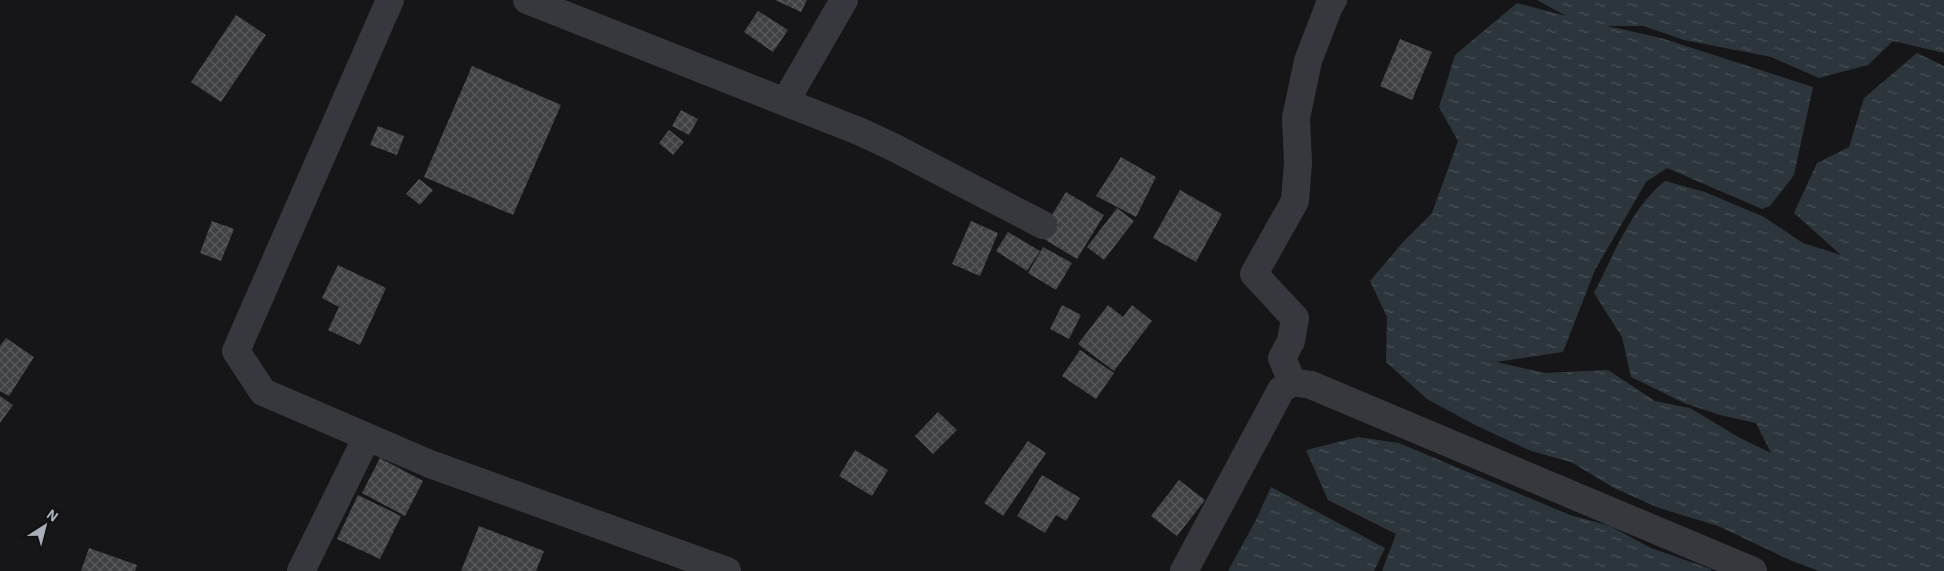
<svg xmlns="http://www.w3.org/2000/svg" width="1944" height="571" font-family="'IBM Plex Sans',sans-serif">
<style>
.water{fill:url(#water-ripples)}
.building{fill:url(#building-cross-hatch)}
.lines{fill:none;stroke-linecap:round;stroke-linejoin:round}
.minor{stroke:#37383d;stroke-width:28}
.tertiary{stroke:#37383d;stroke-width:28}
</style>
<defs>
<pattern id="water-ripples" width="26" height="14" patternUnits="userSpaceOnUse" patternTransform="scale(1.25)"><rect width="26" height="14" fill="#2c353c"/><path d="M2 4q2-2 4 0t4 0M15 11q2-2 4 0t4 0" fill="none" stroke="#485056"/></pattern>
<pattern id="building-cross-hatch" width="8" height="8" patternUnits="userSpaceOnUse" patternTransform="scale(1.25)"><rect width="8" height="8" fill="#404145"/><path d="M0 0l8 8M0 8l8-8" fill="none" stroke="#595a5e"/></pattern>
</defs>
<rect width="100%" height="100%" fill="#161618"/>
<!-- water -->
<path class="water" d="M1537,0H1944V53L1893,41L1868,65L1819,78L1771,57L1684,40L1643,26H1607L1661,38L1813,87L1794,175L1770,206L1762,209L1667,168L1646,182L1595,270L1563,352L1496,362L1545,373L1608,370L1655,401L1690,408L1740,438L1771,453L1756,423L1720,415L1684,403L1631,377L1622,337L1594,293C1614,255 1630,209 1665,181L1705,192L1764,217L1803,243L1841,255L1794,213L1817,163L1849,147L1864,98L1917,53L1944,66V571H1819L1792,561L1718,526L1659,508L1614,488L1571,462L1531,451L1475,425L1427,399L1386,362L1387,317L1370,281L1403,242L1432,213L1458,141L1439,107L1455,55L1517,3L1566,16Z
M1358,437L1399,443L1570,515L1610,526L1651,548L1711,569V571H1382L1396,534L1328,500L1306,450Z
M1271,487L1385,548L1374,571H1228L1256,520Z"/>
<!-- building -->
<path class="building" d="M775,0H807L801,12Z
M758,11L788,30L773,52L744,32Z
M236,15L266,35L221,102L191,82Z
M1400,39L1432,52L1412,100L1380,86Z
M472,66L561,105L513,215L424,177Z
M681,110L698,119L689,135L672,126Z
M378,126L404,136L397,155L370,145Z
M669,130L684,142L673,155L659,143Z
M1121,157L1156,177L1136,217L1096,196Z
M419,179L433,190L420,205L406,194Z
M1180,190L1222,214L1196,262L1153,238Z
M1066,192L1104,215L1077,259L1039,236Z
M1117,208L1134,221L1104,260L1087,247Z
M212,221L234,229L221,261L200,253Z
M971,221L998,233L980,276L952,264Z
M1008,232L1040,251L1027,271L996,251Z
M1043,247L1072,263L1056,290L1028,273Z
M338,265L386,288L360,345L328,330L339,307L322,298Z
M1062,305L1081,315L1069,339L1050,329Z
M1108,305L1123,317L1132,305L1152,321L1114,371L1078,344Z
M6,338L34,357L9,396L0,391V346Z
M1080,350L1114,373L1096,399L1062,376Z
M0,396L13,405L0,423Z
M938,412L957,430L933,454L915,436Z
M1028,441L1046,453L1003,516L984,503Z
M855,450L888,470L872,496L839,476Z
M380,458L423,481L405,516L362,493Z
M1042,475L1080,498L1066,521L1056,515L1045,533L1017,516Z
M1179,480L1205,500L1177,536L1151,516Z
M358,495L401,516L380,559L337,539Z
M479,526L544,551L536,571H461Z
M89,548L137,565L135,571H81Z"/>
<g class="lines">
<!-- minor -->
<path class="minor" d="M527,0L861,132L895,148L1043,225
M785,102L844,0
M1292,382L1282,358L1291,341L1295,318L1254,274L1295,201L1298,163L1296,118L1308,61L1329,6L1333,0"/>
<!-- tertiary -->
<path class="tertiary" d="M390,0L236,351L263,392L430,464L727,571
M301,571L367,437
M1184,571L1281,390L1292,382L1311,385L1753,571"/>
</g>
<!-- north arrow -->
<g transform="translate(45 526) rotate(36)" stroke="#111113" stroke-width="4" paint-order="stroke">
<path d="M0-4L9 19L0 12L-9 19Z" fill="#a8adb8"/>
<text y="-8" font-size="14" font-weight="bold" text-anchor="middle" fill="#a8adb8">N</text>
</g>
</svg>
